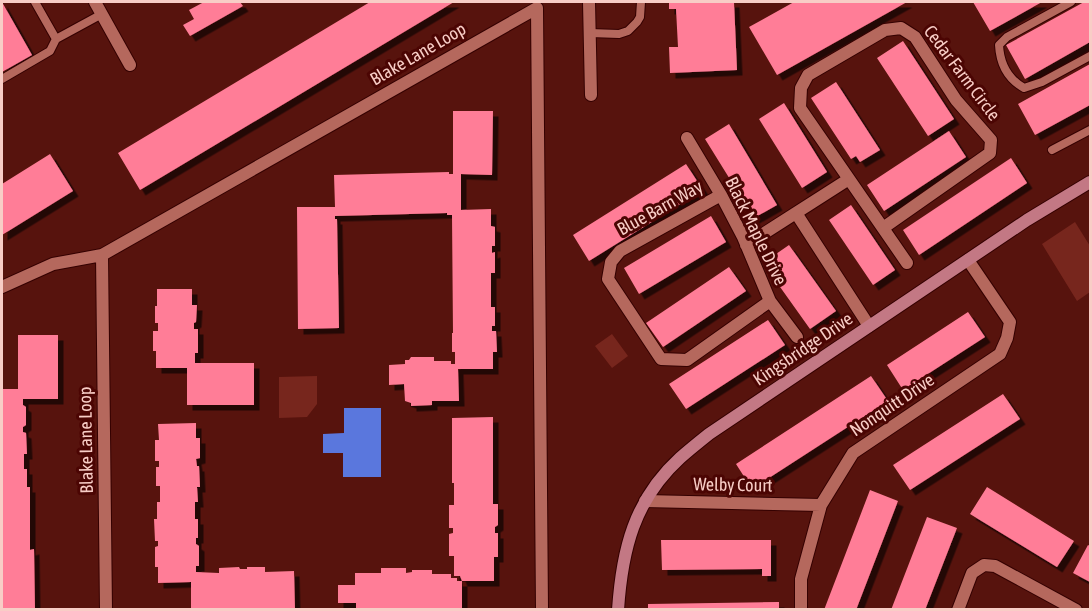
<svg xmlns="http://www.w3.org/2000/svg" width="1092" height="611" font-family="'Asap Condensed',sans-serif">
<style>
.green{fill:#77261d}
.water{fill:#5a77dd}
.building{fill:#ff7d97;filter:url(#shadow)}
.lines{fill:none;stroke-linecap:round;stroke-linejoin:round}
.lane-casing{stroke:#340101;stroke-width:10}
.street-casing{stroke:#340101;stroke-width:14}
.secondary-casing{stroke:#340101;stroke-width:14}
.lane{stroke:#b5685d;stroke-width:8}
.street{stroke:#b5685d;stroke-width:12}
.secondary{stroke:#c37884;stroke-width:12}
.labels{text-anchor:middle;stroke-width:6;stroke-linejoin:round;paint-order:stroke}
.street-label{font-size:18px;fill:#f8cdc6;stroke:#4b0503}
</style>
<defs>
<filter id="shadow"><feDropShadow dx="5.5" dy="5.5" stdDeviation="0" flood-color="#0009"/></filter>
</defs>
<rect width="100%" height="100%" fill="#57130d"/>
<!-- green -->
<path class="green" d="M1075,222L1090,246V292L1077,301L1042,244Z
M612,334L628,356L612,368L595,346Z
M317,376V404L307,417L279,418V377Z"/>
<!-- water -->
<path class="water" d="M344,408H381V477H343V453H323V434L344,433Z"/>
<!-- building -->
<path class="building" d="M2,2L32,55L2,72Z
M204,2H240L243,6L190,36L183,25L194,19L189,10Z
M370,2H454L140,190L118,153Z
M669,2H734L737,70L670,73L669,47H678L676,9H669Z
M794,2H907L777,75L749,27Z
M973,2H1042L990,31Z
M1084,2H1090V42L1025,79L1006,45Z
M903,41L954,119L928,136L877,58Z
M1090,64V105L1035,135L1018,104Z
M836,82L880,150L860,162L856,156L851,159L811,98Z
M784,103L827,172L802,188L759,119Z
M453,111H493L492,175L461,174V210L491,209V226L495,227V246H492V253L495,252V273H491V307H495V326H492V331H496L497,352H493V369H458L459,401H432V405L411,406V403L405,401L404,384L389,385V365L405,364V360H409L411,357H434V361H451V364H455V352H452V333H453L452,215H447V213L335,216V219H337L339,328L298,329L297,207H335L334,175L449,172V174H453Z
M729,124L777,205L754,218L705,139Z
M949,131L966,157L884,211L867,185Z
M50,154L73,191L2,235V184Z
M1011,158L1027,183L919,255L903,230Z
M686,164L703,190L589,261L573,235Z
M851,205L895,270L873,285L829,220Z
M711,216L726,242L639,294L624,268Z
M789,245L836,311L810,329L763,263Z
M729,267L746,291L663,347L646,323Z
M157,289H192V305H197L196,322L194,323V329H198V353H195V363H254V405H187V368H156V351H153V331H158V323H155V306H157Z
M968,312L985,337L903,390L887,365Z
M768,320L785,345L686,409L669,384Z
M18,335H58V399H23V405L26,407V425L23,427V432L26,433L27,454H24V469H27V487H30V550L34,549L35,610H2V389H18Z
M871,376L888,401L752,489L736,464Z
M1003,394L1020,419L910,490L893,465Z
M493,417V504H498V525L495,527V533H498V557H494V581H462L460,576H454V556H449V534L453,533V528H449V505H454V483H452V418Z
M196,423V438H200V458L196,459L197,466H199L200,487H197L198,502H195V519H198V538H196V544L199,546V566H196V572L219,573V568L239,567L240,569H247V567H265V572L294,571L295,610H191V582L158,583V567H155V547L158,546V541H155L154,519H157V502H160V486H156V467H159V461H155V440H159L158,424Z
M987,487L1074,541L1057,567L970,514Z
M870,490L898,501L856,610H824Z
M927,517L957,528L925,610H891Z
M661,540H771V576H762V569L662,570Z
M1088,545L1090,546V582L1073,573Z
M381,568H406V573L412,572V570H432V574H451V578H457V581H462V610H356V603H338V585H355V573H381Z
M779,602V610H648V604Z"/>
<g class="lines">
<!-- lane casing -->
<g class="lane-casing">
<path id="lane" d="M35,2L56,39
M1071,2L1007,37L999,45C1000,64 1008,79 1024,88L1042,82L1090,56
M590,33L619,34L628,31L637,22L640,17L641,2
M2,79L50,51L56,39L102,14
M1052,150L1090,130"/>
</g>
<!-- street casing -->
<g class="street-casing">
<path id="street" d="M95,2L130,65
M589,2L591,95
M687,138L721,195L743,237L770,301L797,337
M721,195L620,251L611,262L608,279L661,359L687,360L770,301
M796,213L869,326
M883,228L990,153L991,140L956,100L915,37L901,28L885,30L808,75L801,88L800,108L907,263
M746,245L849,179
M102,255L106,610
M2,287L53,264L102,255L537,8L542,610
M645,501L821,505
M801,610V579L821,505L853,453L1000,354L1007,338L1010,322L968,260
M958,610L972,573L984,565L995,566L1076,610"/>
</g>
<!-- secondary casing -->
<g class="secondary-casing">
<path id="secondary" d="M618,610C622,550 634,500 680,458C689,450 699,442 709,434L1027,220L1090,182"/>
</g>
<!-- lane -->
<use href="#lane" class="lane"/>
<!-- street -->
<use href="#street" class="street"/>
<!-- secondary -->
<use href="#secondary" class="secondary"/>
</g>
<g class="labels">
<!-- street labels -->
<g class="street-label">
<text transform="translate(418 54) rotate(-30)" y="6">Blake Lane Loop</text>
<text transform="translate(962 73) rotate(53)" y="6">Cedar Farm Circle</text>
<text transform="translate(660 208) rotate(-29)" y="6">Blue Barn Way</text>
<text transform="translate(756 231) rotate(64)" y="6">Black Maple Drive</text>
<text transform="translate(803 349) rotate(-34)" y="6">Kingsbridge Drive</text>
<text transform="translate(892 405) rotate(-34)" y="6">Nonquitt Drive</text>
<text transform="translate(86 440) rotate(-91)" y="6">Blake Lane Loop</text>
<text transform="translate(733 485) rotate(1)" y="6">Welby Court</text>
</g>
</g>
<!-- border -->
<rect width="1092" height="611" fill="none" stroke="#f8cdc6" stroke-width="6"/>
</svg>
